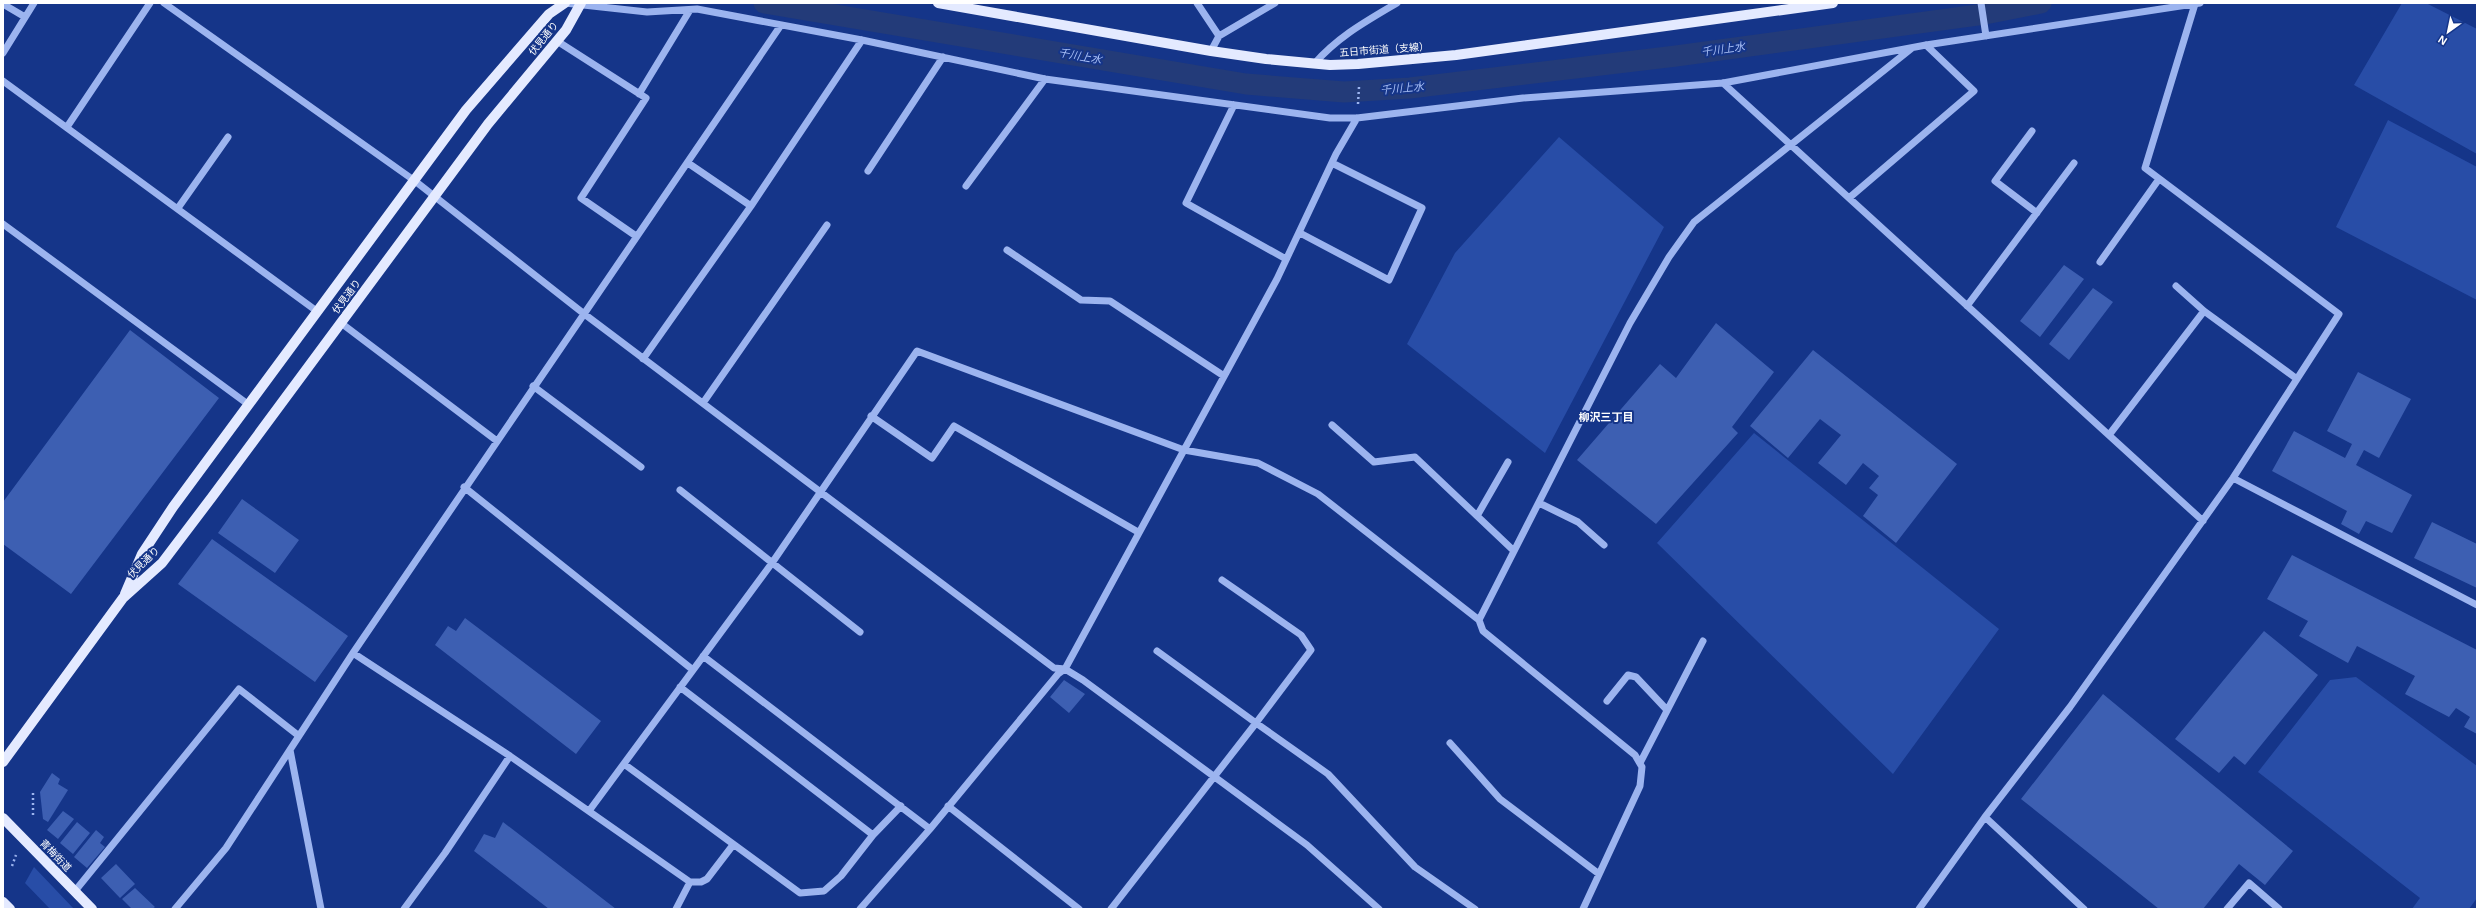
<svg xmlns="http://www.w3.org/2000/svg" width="2480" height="912" font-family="Arial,'Noto Sans JP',sans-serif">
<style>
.green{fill:#284da7}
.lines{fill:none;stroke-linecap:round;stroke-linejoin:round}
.canal{stroke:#233b79;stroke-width:21}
.building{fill:#3d5fb2}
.path{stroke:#9cb4ef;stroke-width:2.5;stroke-dasharray:2 3;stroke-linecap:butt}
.minor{stroke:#9cb4ef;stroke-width:7}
.major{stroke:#e4eaff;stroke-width:10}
.labels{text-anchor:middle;stroke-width:4;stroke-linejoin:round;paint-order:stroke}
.street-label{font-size:10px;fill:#fff;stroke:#153589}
.water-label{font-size:11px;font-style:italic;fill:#a8bff6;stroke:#153589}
.neighbourhood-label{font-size:11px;font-weight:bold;fill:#fff;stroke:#153589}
</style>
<rect width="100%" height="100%" fill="#153589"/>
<!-- green -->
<path class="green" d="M2402,3H2426L2477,29V154L2354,85Z
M2388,120L2477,167V300L2336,227Z
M1559,137L1664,227L1545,453L1407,344L1455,253Z
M1754,433L1999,629L1893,774L1657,543Z
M2356,677L2477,766V898L2469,909H2412L2420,898L2258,772L2330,680Z
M34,867L74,909H50L25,883Z"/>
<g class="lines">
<!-- canal -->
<path class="canal" d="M764,3L1246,84L1344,92L1410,88L1676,56L1985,14L2041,3"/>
</g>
<!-- building -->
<path class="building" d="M2064,265L2084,279L2040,337L2020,321Z
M2093,288L2113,302L2069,360L2049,344Z
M1716,323L1774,372L1732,427L1738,433L1656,524L1577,460L1660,364L1676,378Z
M130,330L219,398L71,594L3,544V502Z
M1813,350L1957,464L1896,543L1863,516L1878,495L1869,488L1879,476L1863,463L1846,485L1818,463L1841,435L1820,419L1788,458L1750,426Z
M2358,372L2411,399L2379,458L2364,450L2356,465L2412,495L2392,533L2366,521L2359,534L2341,524L2347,511L2272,471L2294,431L2345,458L2352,444L2327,431Z
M242,499L299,540L275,573L218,533Z
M2432,522L2477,544V588L2414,558Z
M212,539L348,636L315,682L178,584Z
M2292,555L2477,650V734L2464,727L2470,717L2456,708L2449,717L2405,694L2415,676L2357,646L2348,663L2299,636L2308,621L2267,599Z
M465,618L601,721L576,754L435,645L448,626L456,631Z
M2264,631L2318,675L2245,765L2234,756L2219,773L2175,739Z
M1064,680L1085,694L1069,713L1050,697Z
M2103,694L2293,851L2265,885L2239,864L2203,909H2159L2021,799Z
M52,773L60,779L58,784L68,790L48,822L43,819L40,792Z
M63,811L74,819L58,839L47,830Z
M77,822L90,833L73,854L60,843Z
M503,822L616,909H549L474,851L484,834L495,838Z
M96,830L104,837L100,843L105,847L87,868L74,857Z
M116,864L135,884L120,898L101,878Z
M135,888L155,907L152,909H132L122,899Z"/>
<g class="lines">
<!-- path -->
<path class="path" d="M1358,104L1359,87
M33,815V790
M12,866L16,855"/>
<!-- minor -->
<path class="minor" d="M164,3L415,181L583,313L1054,668L1065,669L1083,680L1307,845L1379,909
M565,3L647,12L697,9L862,40L1045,79L1330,118H1357L1523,98L1723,83L1926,45L2200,3
M1197,3L1219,36L1211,51
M1981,3L1986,36
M3,4L25,17
M1219,36L1275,3
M557,41L646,98L581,198L636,236
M3,53L34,3
M1314,64C1339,36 1365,22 1397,3
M3,81L318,312
M1723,83L2203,521
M639,94L690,10
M1234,105L1186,203L1286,259
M67,127L150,3
M2032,131L1995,181L2037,213
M688,163L751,206
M868,171L943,57
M966,186L1045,79
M1849,198L1974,91L1926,45
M178,208L228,137
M3,224L249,405
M1300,233L1389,280L1422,208L1332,163
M1007,250L1081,300L1110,301L1224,376
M2100,262L2159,179
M2176,286L2204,311L2297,379
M1967,306L2074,163
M341,323L497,441
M643,359L751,206L862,40
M533,386L641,467
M703,403L827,225
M871,416L932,458L954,426L1138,532
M1332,425L1374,462L1415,457L1514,551
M2109,435L2204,311
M2233,478L2477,605
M464,487L693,670
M680,490L860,632
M1539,503L1578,522L1604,545
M1477,516L1508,462
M1479,620L1630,323L1669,257L1694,222L1912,48
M1157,651L1256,723L1311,650L1301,635L1222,580
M353,653L510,756
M703,656L930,829
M680,687L873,835
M1607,701L1628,675L1636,677L1667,710
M1450,743L1500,799L1599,874
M290,750L321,909
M1640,763L1703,641
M624,764L800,893L824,891L841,876L873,835L901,806
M948,806L1079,909
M589,811L772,563L917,351L1184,450L1258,463L1318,494L1479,620L1483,631L1635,755L1642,767L1640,786L1583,909
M1985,817L2084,909
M75,891L239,689L299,736
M175,909L226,848L353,653L781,25
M404,909L445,853L510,756L690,882H701L707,879L733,845
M676,909L690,882
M860,909L930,829L1058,674L1065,669L1277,279L1336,154L1357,118
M1111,909L1256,723L1328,774L1415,867L1475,909
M1919,909L1985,817L2070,707L2233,478L2339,314L2145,168L2195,4
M2227,909L2249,883L2279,909"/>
<!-- major -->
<path class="major" d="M938,3L1211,51L1266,59L1330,65L1358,64L1456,55L1833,3
M125,594L142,554L173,507L466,110L549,14L565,3
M3,762L123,598L162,563L212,497L488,124L566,30L581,3
M3,818L92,909
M3,902L10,909"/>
</g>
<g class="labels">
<!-- street labels -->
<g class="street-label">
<text transform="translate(543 38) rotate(-51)" y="4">伏見通り</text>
<text transform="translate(1384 49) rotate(-4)" y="4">五日市街道（支線）</text>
<text transform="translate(346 296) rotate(-53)" y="4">伏見通り</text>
<text transform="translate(143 562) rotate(-44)" y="4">伏見通り</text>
<text transform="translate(56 855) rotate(46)" y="4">青梅街道</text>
</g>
<!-- water labels -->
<g class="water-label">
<text transform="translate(1723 49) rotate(-8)" y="4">千川上水</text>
<text transform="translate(1080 56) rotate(10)" y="4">千川上水</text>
<text transform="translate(1402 88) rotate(-5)" y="4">千川上水</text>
</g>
<!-- neighbourhood labels -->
<g class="neighbourhood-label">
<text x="1606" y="421">柳沢三丁目</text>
</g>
</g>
<!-- border -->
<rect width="2480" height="912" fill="none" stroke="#ffffff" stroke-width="8"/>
<!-- north arrow -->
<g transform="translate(2448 32) rotate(213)" stroke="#153589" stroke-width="3" paint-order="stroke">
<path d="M0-3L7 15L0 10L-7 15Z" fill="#ffffff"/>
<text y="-6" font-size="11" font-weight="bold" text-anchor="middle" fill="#ffffff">N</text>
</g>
</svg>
